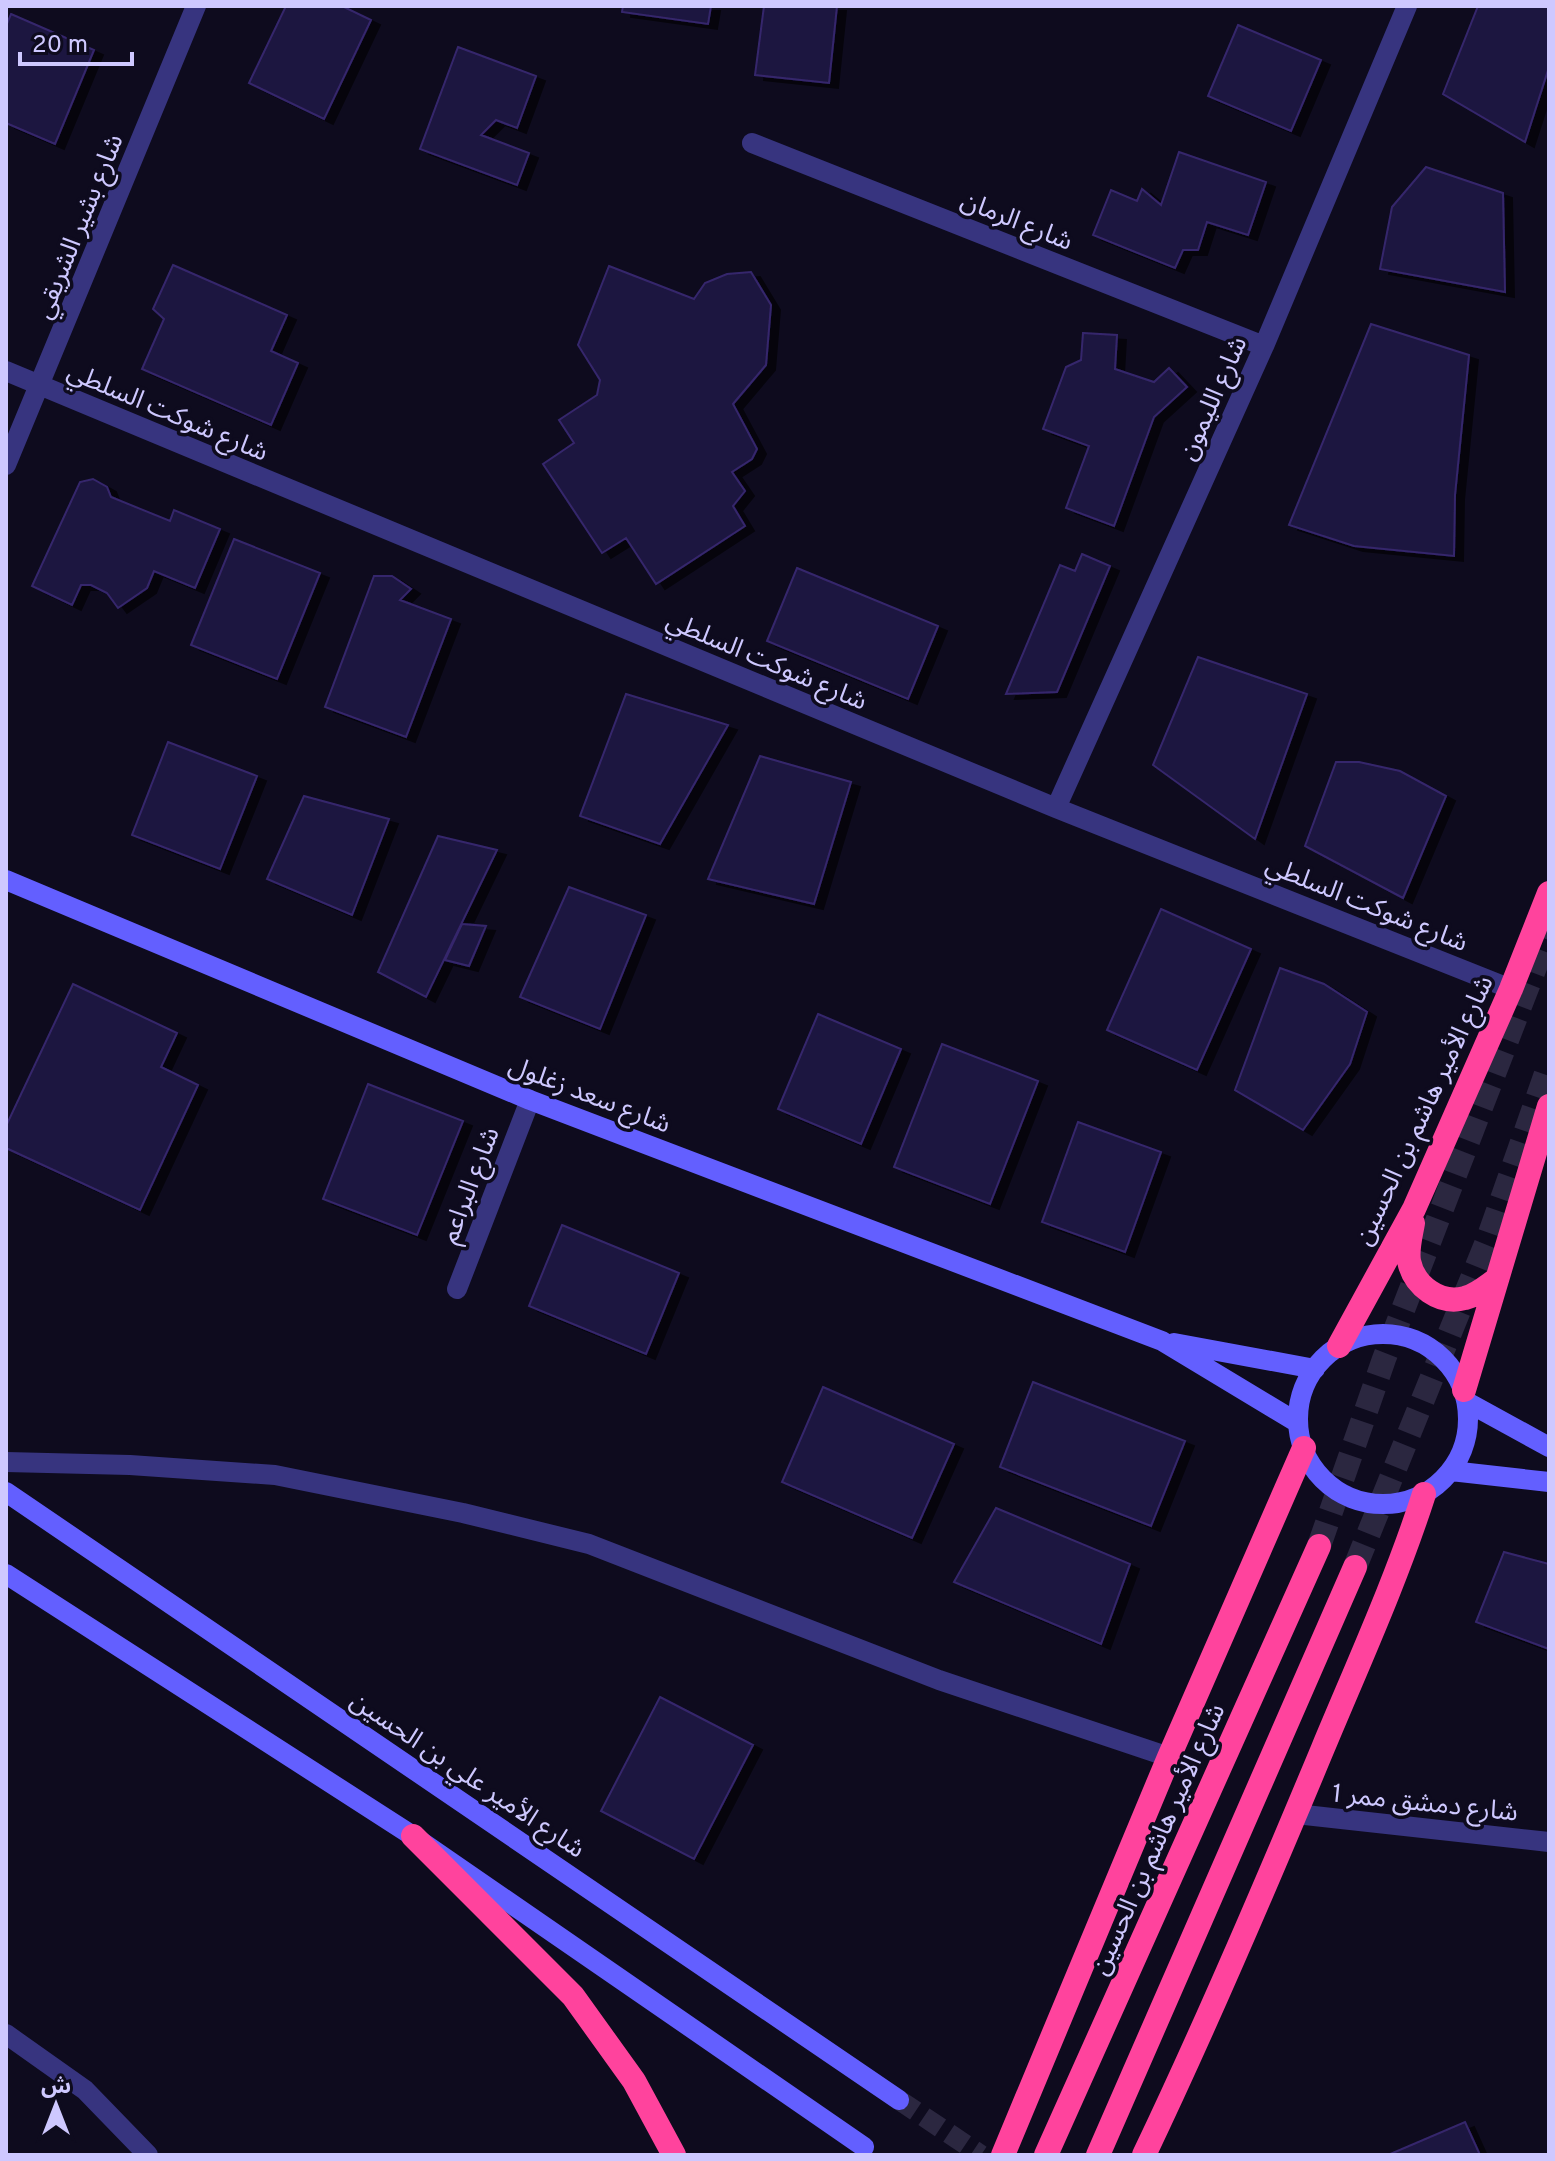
<svg xmlns="http://www.w3.org/2000/svg" width="1555" height="2161" font-family="Overpass,'Noto Sans Arabic',sans-serif">
<style>
.building{fill:#1f163f;stroke:#35276c;stroke-width:2;filter:url(#shadow)}
.lines{fill:none;stroke-linecap:round;stroke-linejoin:round}
.secondary-tunnel{stroke:#2b2740;stroke-width:20;stroke-dasharray:20 10;stroke-linecap:butt}
.highway-tunnel{stroke:#2b2740;stroke-width:24;stroke-dasharray:24 12;stroke-linecap:butt}
.street{stroke:#37347f;stroke-width:20}
.secondary{stroke:#635fff;stroke-width:20}
.highway{stroke:#ff439d;stroke-width:24}
.labels{text-anchor:middle;stroke-width:7;stroke-linejoin:round;paint-order:stroke}
.street-label{font-size:26px;fill:#cec8ff;stroke:#0e0b1e}
</style>
<defs>
<filter id="shadow"><feDropShadow dx="9" dy="5" stdDeviation="0" flood-color="#0009"/></filter>
</defs>
<rect width="100%" height="100%" fill="#0e0b1e"/>
<!-- building -->
<path class="building" d="M286,6H342L371,20L324,119L249,83Z
M623,6H711L708,24L622,12Z
M764,6H837L829,83L755,75Z
M1478,6H1549V67L1525,142L1443,94Z
M11,14L94,50L55,144L6,123V26Z
M1238,25L1321,60L1291,131L1208,96Z
M458,47L536,76L517,128L496,120L481,135L529,153L517,185L420,149Z
M1179,152L1266,182L1248,235L1207,222L1198,250H1183L1175,268L1093,235L1111,190L1137,201L1142,189L1161,205Z
M1426,167L1503,193L1505,292L1380,269L1392,207Z
M173,265L287,315L271,351L298,363L271,425L142,369L164,319L153,309Z
M609,266L694,299L705,283L727,274L751,272L771,305L766,365L733,404L757,449L752,459L732,472L745,491L733,506L745,526L656,584L626,538L602,553L543,464L574,443L559,420L597,395L600,380L578,345Z
M1371,324L1469,355L1455,495L1454,556L1354,546L1289,525Z
M1083,333L1117,335L1115,369L1154,382L1169,368L1187,387L1154,417L1114,526L1066,508L1089,446L1043,429L1066,367L1081,360Z
M93,479L107,487L111,497L170,521L174,510L220,529L195,588L154,571L147,588L118,608L107,593L91,585H81L72,605L32,586L80,482Z
M234,539L320,573L277,679L191,645Z
M1082,554L1110,566L1057,692L1006,694L1060,565L1075,571Z
M797,568L938,626L908,699L767,641Z
M374,576H392L411,589L400,600L451,619L406,737L325,707Z
M1198,657L1307,694L1255,839L1153,765Z
M626,694L728,725L660,844L580,816Z
M168,742L257,776L220,869L132,835Z
M760,756L851,782L814,904L708,879Z
M1336,762H1359L1400,771L1446,796L1403,898L1305,846Z
M304,796L389,819L352,915L267,879Z
M438,836L497,850L426,997L378,972Z
M569,887L646,915L600,1029L520,997Z
M1161,909L1251,949L1197,1070L1107,1030Z
M462,924L486,926L469,966L445,960Z
M1280,968L1324,984L1367,1012L1350,1064L1303,1130L1235,1090Z
M73,984L177,1033L161,1067L198,1085L140,1210L6,1148V1126Z
M818,1014L901,1049L861,1144L778,1109Z
M942,1044L1038,1081L990,1204L894,1167Z
M368,1084L463,1121L417,1235L323,1199Z
M1078,1122L1161,1152L1125,1252L1042,1222Z
M562,1225L679,1273L646,1354L529,1306Z
M1033,1382L1185,1441L1151,1526L1000,1467Z
M823,1387L954,1444L912,1538L782,1482Z
M996,1508L1130,1564L1101,1644L954,1582Z
M1504,1552L1549,1564V1649L1476,1622Z
M660,1697L753,1745L694,1859L601,1811Z
M1465,2122L1480,2155H1388Z"/>
<g class="lines">
<!-- secondary-tunnel -->
<path class="secondary-tunnel" d="M899,2100L981,2155"/>
<!-- highway-tunnel -->
<path class="highway-tunnel" d="M1319,1546L1384,1359L1549,931
M1355,1567L1488,1239L1549,1065"/>
<!-- street -->
<path class="street" d="M752,143L1264,346
M6,371L1056,808L1511,989
M6,465L196,6
M1056,808L1264,346L1407,6
M457,1289L530,1100
M6,1462L130,1465L275,1475L463,1513L589,1544L939,1680L1169,1757
M1296,1814L1549,1842
M6,2034L85,2090L148,2155"/>
<!-- secondary -->
<path class="secondary" d="M6,880L530,1100L1162,1341L1298,1423
M1298 1419a85 85 0 1 1 170 0a85 85 0 1 1-170 0Z
M1174,1343L1315,1369
M1467,1402L1549,1447
M1451,1471L1549,1482
M6,1492L899,2100
M6,1574L413,1836L864,2147"/>
<!-- highway -->
<path class="highway" d="M1413,1223C1411,1235 1407,1249 1409,1261C1414,1286 1440,1305 1465,1298C1477,1295 1487,1286 1497,1279
M1339,1346L1414,1209L1511,989L1549,893
M1464,1390L1549,1106
M413,1836L573,1996L634,2081L674,2155
M1003,2155L1169,1757L1304,1448
M1046,2155L1319,1546
M1098,2155L1355,1567
M1144,2155C1208,2021 1266,1885 1323,1748C1358,1664 1396,1581 1424,1494"/>
</g>
<g class="labels">
<!-- street labels -->
<g class="street-label">
<text transform="translate(1017 220) rotate(22)" y="9">شارع الرمان</text>
<text transform="translate(78 226) rotate(-68)" y="9">شارع بشير الشريقي</text>
<text transform="translate(1212 398) rotate(-66)" y="9">شارع الليمون</text>
<text transform="translate(168 411) rotate(23)" y="9">شارع شوكت السلطي</text>
<text transform="translate(767 660) rotate(23)" y="9">شارع شوكت السلطي</text>
<text transform="translate(1367 903) rotate(22)" y="9">شارع شوكت السلطي</text>
<text transform="translate(590 1094) rotate(21)" y="9">شارع سعد زغلول</text>
<text transform="translate(1423 1110) rotate(-65)" y="9">شارع الأمير هاشم بن الحسين</text>
<text transform="translate(469 1185) rotate(-69)" y="9">شارع البراعم</text>
<text transform="translate(468 1774) rotate(34)" y="9">شارع الأمير علي بن الحسين</text>
<text transform="translate(1425 1802) rotate(6)" y="9">شارع دمشق ممر 1</text>
<text transform="translate(1157 1839) rotate(-66)" y="9">شارع الأمير هاشم بن الحسين</text>
</g>
</g>
<!-- border -->
<rect width="1555" height="2161" fill="none" stroke="#cec8ff" stroke-width="16"/>
<!-- north arrow -->
<g transform="translate(56 2105)" stroke="#0e0b1e" stroke-width="6" paint-order="stroke">
<path d="M0-6L14 30L0 20L-14 30Z" fill="#cec8ff"/>
<text y="-12" font-size="22" font-weight="bold" text-anchor="middle" fill="#cec8ff">ش</text>
</g>
<!-- scale -->
<path d="M20 52v12h112v-12" fill="none" stroke="#cec8ff" stroke-width="4"/>
<text x="32" y="52" font-size="24" fill="#cec8ff" stroke="#0e0b1e" stroke-width="6" paint-order="stroke">20 m</text>
</svg>
